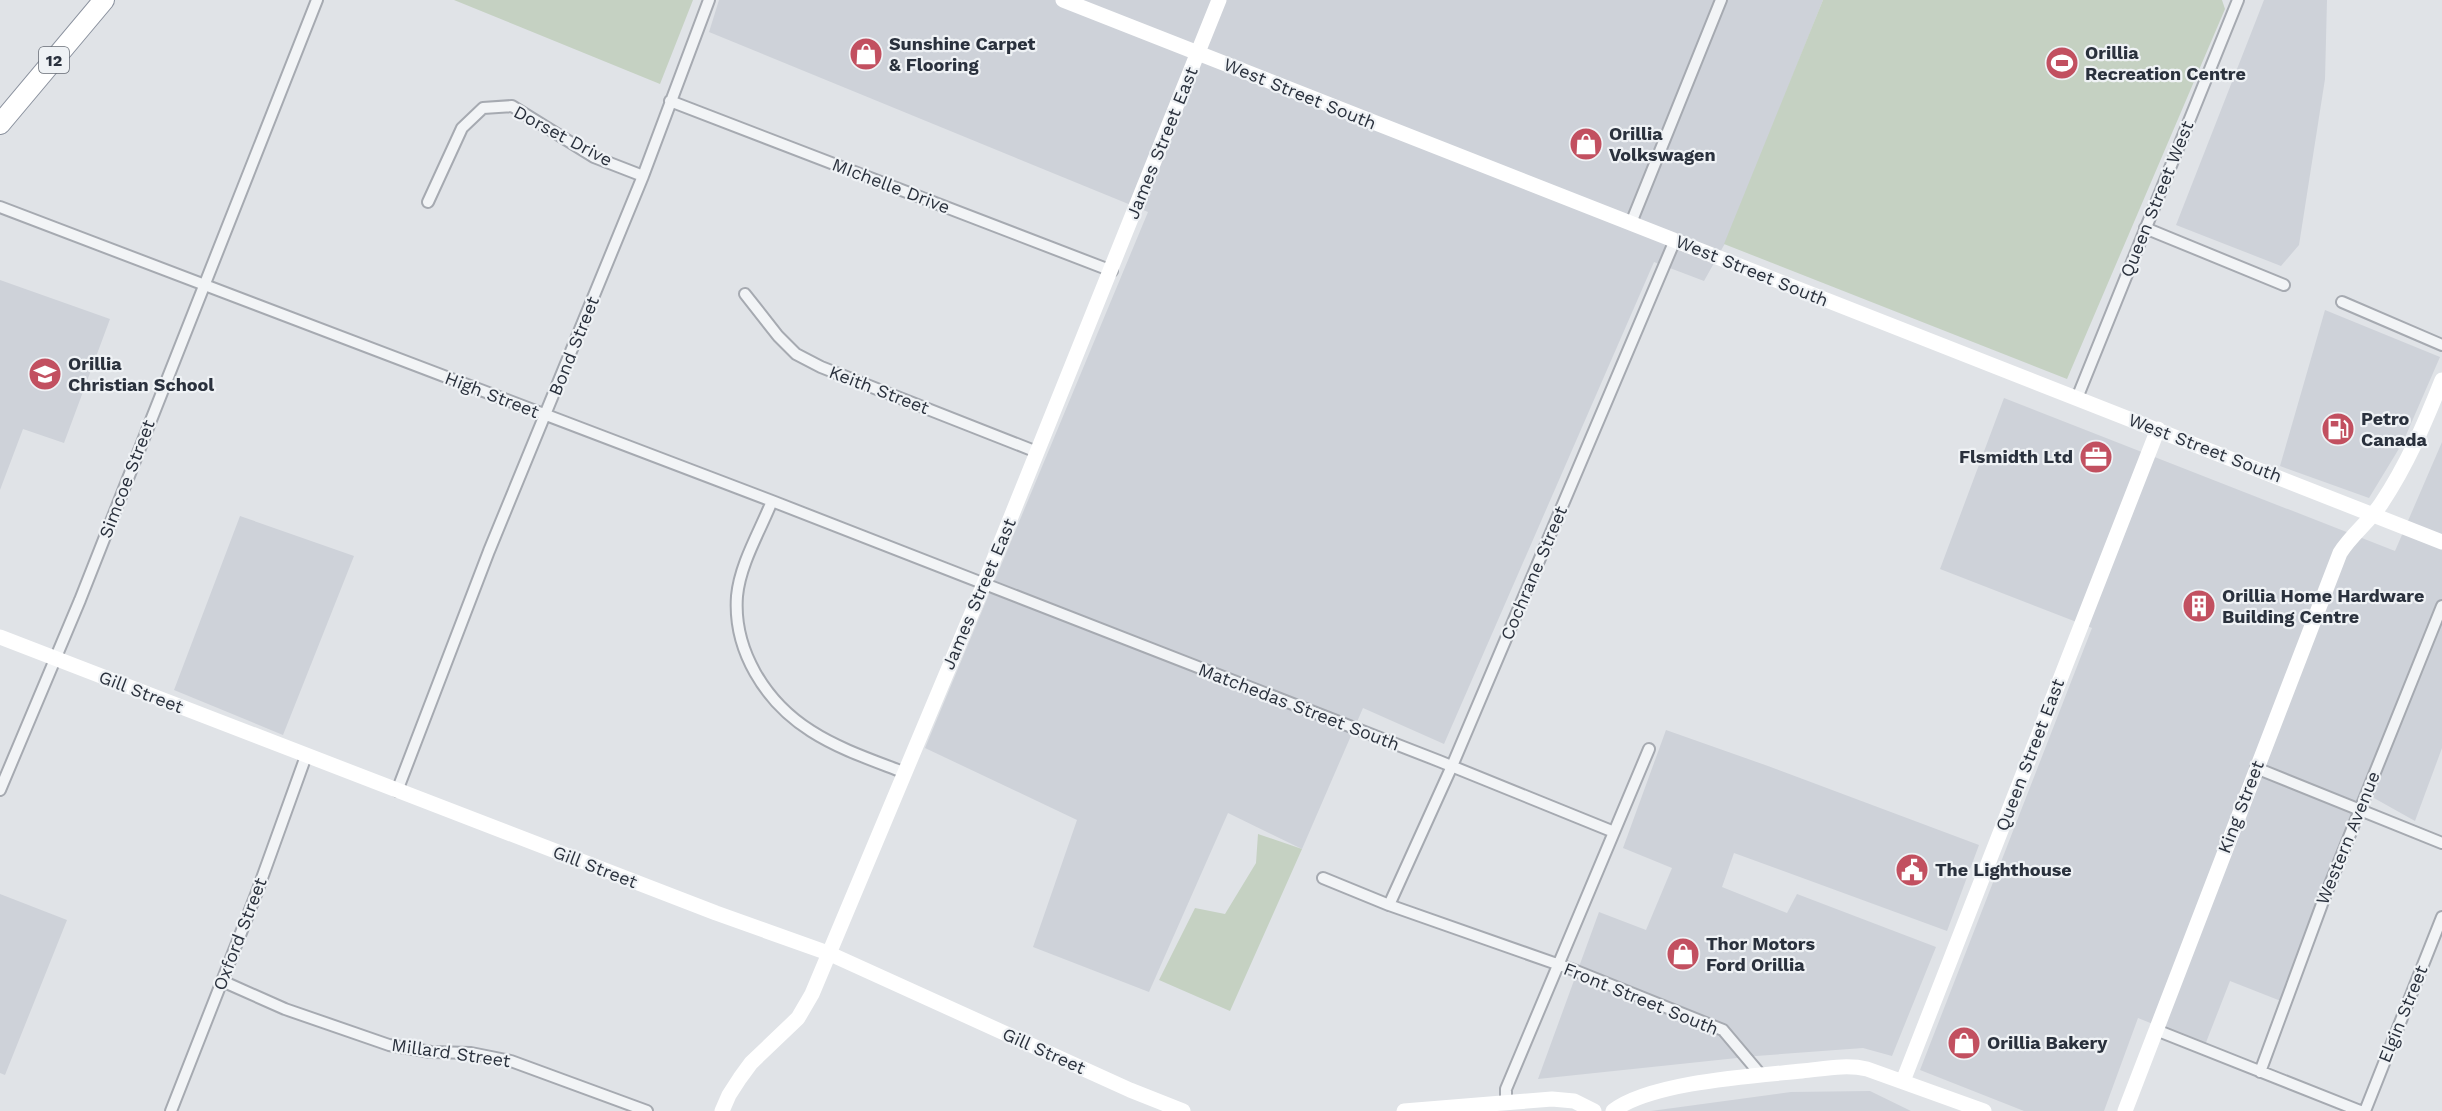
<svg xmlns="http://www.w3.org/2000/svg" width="2442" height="1111" font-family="'Work Sans',sans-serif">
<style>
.built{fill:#ced2d9}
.green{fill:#c5d1c2}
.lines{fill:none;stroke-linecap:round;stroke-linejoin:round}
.street-casing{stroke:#a6aab1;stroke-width:14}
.highway-casing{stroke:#89909d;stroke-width:22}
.street{stroke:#f2f4f6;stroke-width:10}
.secondary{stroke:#fff;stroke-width:15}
.highway{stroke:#fff;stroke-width:20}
.labels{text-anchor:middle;stroke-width:4.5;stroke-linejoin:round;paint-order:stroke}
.shield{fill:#eff2f5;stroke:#656b74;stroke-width:1.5}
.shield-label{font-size:16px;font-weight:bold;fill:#2a313d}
.poi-label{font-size:18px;font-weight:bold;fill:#2a313d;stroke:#eff2f5;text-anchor:start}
.street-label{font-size:18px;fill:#2a313d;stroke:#eff2f5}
</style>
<rect width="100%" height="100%" fill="#e0e3e7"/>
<!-- built -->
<path class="built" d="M719,0H1823L1728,238L1704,281L1654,262L1444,744L1363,708L1302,849L1228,813L1149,992L1033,947L1077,820L925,748L1148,212L709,32Z
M2264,0H2327L2325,79L2299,245L2281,266L2176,225Z
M0,280L110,319L64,443L23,429L0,490Z
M2325,310L2440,357L2403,442L2369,498L2280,466Z
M2004,398L2395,551L2442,442V748L2415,821L2365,793L2286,1003L2230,981L2205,1045L2138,1018L2104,1111H2024L1920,1070L2092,628L1940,569Z
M240,516L354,556L283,735L174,690Z
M1666,730L1768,766L1979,845L1947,931L1734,853L1722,887L1787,913L1797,894L1936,947L1892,1056L1863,1048L1756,1056L1538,1079L1599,912L1646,930L1672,868L1623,848Z
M0,894L67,920L5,1075L0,1073Z
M1870,1091L1911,1111H1651L1791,1092Z"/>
<!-- green -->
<path class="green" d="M454,0H693L660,84Z
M1823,0H2222L2225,9L2067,379L1724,244Z
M1258,834L1302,849L1230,1011L1159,980L1195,908L1225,914L1256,863Z"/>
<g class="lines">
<!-- street casing -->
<g class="street-casing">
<path id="street" d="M670,101L1112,271
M428,202L462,128L483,108L512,106L594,157L643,176
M0,207L772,501L1439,761L1614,832
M1631,223L1721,0
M2145,228L2284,285
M745,294L778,336L796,354L821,367L1037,452
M2342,302L2442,345
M2077,398L2238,0
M772,501C760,531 740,564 737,596C733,650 765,702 811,731C839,749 872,760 903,772
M2256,768L2442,843
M0,790L80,600L317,0
M397,791L489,551L643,176L709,0
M1323,878L1389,905L1571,969L1723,1030L1761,1075
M1389,905L1452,766L1675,240
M222,981L285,1009L389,1045L431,1052L471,1053L511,1061L647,1111
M2156,1030L2360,1111
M2260,1072L2322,904L2442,606
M1506,1102V1089L1649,749
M171,1111L257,892L306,756
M2365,1111L2442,917"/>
</g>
<!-- highway casing -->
<g class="highway-casing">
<path id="highway" d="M0,124L104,0"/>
</g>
<!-- street -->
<use href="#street" class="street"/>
<!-- secondary -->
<path class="secondary" d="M1063,0L2442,542
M0,637L716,913L828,953L1130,1090L1183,1111
M1903,1081L2158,429
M722,1111L729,1095L740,1078L751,1063L798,1018L812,994L984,584L1219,0
M1404,1111L1552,1099L1574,1101L1594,1111
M1613,1111C1651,1082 1753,1076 1802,1071C1823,1069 1846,1064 1867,1069L1984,1111
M2125,1111L2340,553C2351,535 2369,522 2381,504C2407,465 2425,423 2442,380"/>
<!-- highway -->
<use href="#highway" class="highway"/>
</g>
<!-- icons -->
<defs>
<g id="shop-disc" transform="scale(1.725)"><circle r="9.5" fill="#c25060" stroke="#eff2f5"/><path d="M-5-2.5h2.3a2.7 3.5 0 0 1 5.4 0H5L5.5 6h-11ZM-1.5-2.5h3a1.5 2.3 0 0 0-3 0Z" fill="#fff"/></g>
<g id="stadium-disc" transform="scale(1.725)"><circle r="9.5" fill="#c25060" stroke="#eff2f5"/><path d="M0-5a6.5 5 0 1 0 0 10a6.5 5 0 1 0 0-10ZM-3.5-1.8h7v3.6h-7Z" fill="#fff"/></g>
<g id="school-disc" transform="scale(1.725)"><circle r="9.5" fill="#c25060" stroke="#eff2f5"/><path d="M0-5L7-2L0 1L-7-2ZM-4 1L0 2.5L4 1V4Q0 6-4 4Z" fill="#fff"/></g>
<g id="fuel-disc" transform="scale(1.725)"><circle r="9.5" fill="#c25060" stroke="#eff2f5"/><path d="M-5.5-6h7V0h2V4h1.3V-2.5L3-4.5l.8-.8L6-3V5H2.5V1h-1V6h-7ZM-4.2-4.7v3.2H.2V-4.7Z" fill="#fff"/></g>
<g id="office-disc" transform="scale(1.725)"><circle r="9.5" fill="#c25060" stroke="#eff2f5"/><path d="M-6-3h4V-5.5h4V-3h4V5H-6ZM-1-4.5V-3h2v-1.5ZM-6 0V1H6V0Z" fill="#fff"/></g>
<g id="building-disc" transform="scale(1.725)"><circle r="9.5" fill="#c25060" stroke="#eff2f5"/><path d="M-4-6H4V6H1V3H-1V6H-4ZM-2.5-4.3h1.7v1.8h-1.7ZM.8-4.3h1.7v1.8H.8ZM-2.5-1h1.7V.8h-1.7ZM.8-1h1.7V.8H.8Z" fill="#fff"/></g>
<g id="civic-disc" transform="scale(1.725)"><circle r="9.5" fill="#c25060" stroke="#eff2f5"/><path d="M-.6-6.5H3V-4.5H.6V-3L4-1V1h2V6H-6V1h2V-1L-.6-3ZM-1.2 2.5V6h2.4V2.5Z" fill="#fff"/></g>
</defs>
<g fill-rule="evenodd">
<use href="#shop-disc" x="866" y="54"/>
<use href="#stadium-disc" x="2062" y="63"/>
<use href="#shop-disc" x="1586" y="144"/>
<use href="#school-disc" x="45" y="374"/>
<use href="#fuel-disc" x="2338" y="429"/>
<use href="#office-disc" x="2096" y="457"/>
<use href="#building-disc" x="2199" y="606"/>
<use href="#civic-disc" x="1912" y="870"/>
<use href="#shop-disc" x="1683" y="954"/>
<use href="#shop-disc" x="1964" y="1043"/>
</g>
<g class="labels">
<!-- shield labels -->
<rect class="shield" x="39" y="47" width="30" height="26" rx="4.5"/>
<g class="shield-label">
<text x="54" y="66">12</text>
</g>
<!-- poi labels -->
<g class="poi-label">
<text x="889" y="50">Sunshine Carpet<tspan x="889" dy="21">&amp; Flooring</tspan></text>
<text x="2085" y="59">Orillia<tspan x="2085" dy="21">Recreation Centre</tspan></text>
<text x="1609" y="140">Orillia<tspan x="1609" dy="21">Volkswagen</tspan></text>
<text x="68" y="370">Orillia<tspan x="68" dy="21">Christian School</tspan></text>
<text x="2361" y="425">Petro<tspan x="2361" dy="21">Canada</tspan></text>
<text x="2073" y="463" text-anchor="end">Flsmidth Ltd</text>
<text x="2222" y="602">Orillia Home Hardware<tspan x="2222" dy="21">Building Centre</tspan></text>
<text x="1935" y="876">The Lighthouse</text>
<text x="1706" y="950">Thor Motors<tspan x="1706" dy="21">Ford Orillia</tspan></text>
<text x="1987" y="1049">Orillia Bakery</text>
</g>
<!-- street labels -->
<g class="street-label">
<text transform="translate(1300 94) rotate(22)" y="6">West Street South</text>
<text transform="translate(563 136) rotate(28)" y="6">Dorset Drive</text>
<text transform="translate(1162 143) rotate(-68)" y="6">James Street East</text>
<text transform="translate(891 186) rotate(21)" y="6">MIchelle Drive</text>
<text transform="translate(2157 199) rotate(-68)" y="6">Queen Street West</text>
<text transform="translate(1752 271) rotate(22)" y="6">West Street South</text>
<text transform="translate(574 346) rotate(-68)" y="6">Bond Street</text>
<text transform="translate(879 390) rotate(21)" y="6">Keith Street</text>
<text transform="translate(492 395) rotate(21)" y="6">High Street</text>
<text transform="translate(2205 448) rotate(21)" y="6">West Street South</text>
<text transform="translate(127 479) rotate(-69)" y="6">Simcoe Street</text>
<text transform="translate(1534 573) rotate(-67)" y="6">Cochrane Street</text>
<text transform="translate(979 594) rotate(-67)" y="6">James Street East</text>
<text transform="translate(141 692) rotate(21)" y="6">Gill Street</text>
<text transform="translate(1299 707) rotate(21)" y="6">Matchedas Street South</text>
<text transform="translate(2030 755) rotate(-69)" y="6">Queen Street East</text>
<text transform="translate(2241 807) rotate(-69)" y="6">King Street</text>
<text transform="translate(2348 838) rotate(-68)" y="6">Western Avenue</text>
<text transform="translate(595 867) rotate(21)" y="6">Gill Street</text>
<text transform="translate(240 934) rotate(-69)" y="6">Oxford Street</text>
<text transform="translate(1641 999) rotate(22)" y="6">Front Street South</text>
<text transform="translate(2403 1014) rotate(-68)" y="6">Elgin Street</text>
<text transform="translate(1044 1051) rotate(24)" y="6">Gill Street</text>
<text transform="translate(451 1053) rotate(8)" y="6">Millard Street</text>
</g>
</g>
</svg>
